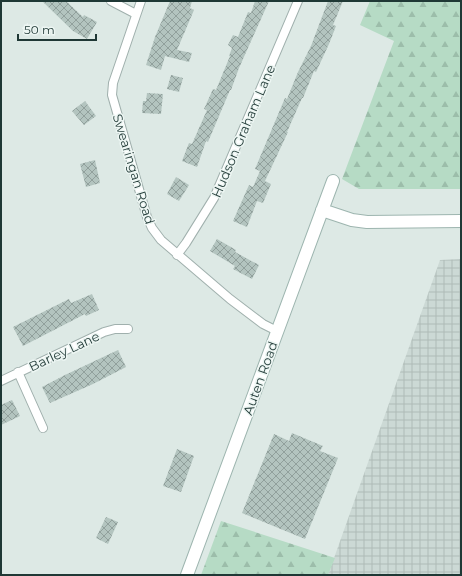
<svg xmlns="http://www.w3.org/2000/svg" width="462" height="576" font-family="Montserrat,sans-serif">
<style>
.industrial{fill:url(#industrial-grid)}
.forest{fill:url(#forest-firs)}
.building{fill:url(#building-cross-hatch)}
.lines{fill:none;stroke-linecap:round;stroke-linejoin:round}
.street-casing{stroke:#a0b0ad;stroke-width:10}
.secondary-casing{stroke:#9db5af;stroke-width:14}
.street{stroke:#fff;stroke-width:8}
.secondary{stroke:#fff;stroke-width:12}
.labels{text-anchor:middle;stroke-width:3;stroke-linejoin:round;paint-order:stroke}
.street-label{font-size:13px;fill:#1f3835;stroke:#edf6f3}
</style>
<defs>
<pattern id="industrial-grid" width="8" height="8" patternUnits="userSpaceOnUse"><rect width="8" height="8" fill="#ccd9d5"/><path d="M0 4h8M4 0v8" fill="none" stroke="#afbbb7"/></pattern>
<pattern id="forest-firs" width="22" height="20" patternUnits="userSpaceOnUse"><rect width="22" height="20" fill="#b6dbc5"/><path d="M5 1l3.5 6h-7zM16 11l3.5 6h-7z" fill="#9cbdaa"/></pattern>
<pattern id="building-cross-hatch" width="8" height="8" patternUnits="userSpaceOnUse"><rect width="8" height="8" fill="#b3c4bf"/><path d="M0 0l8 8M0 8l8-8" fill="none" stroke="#91a09c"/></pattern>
</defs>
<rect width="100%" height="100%" fill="#dde9e5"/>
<!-- industrial -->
<path class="industrial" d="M461,259V575H328L440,260Z"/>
<!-- forest -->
<path class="forest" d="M370,1H461V189H359L342,179L394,41L360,25Z
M221,521L335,558L328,575H201Z"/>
<!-- building -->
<path class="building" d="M42,1H66L83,17L84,15L97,22L87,39L73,31Z
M170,1H192L190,8L194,10L177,50L192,53L189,62L165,56L161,70L146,65L155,37Z
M255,1H269L239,68L231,90H230L208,142L206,141L197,167L182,161L189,143L192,144L207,110L204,109L213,89L216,90L230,56H229L232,48L228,45L233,35L238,37L248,12L251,13Z
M328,1H343L333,25L336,26L329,44L316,72L314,71L303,98H302L287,132H288L265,181L271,184L263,203L257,201L247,227L233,221L249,185L253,187L260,171L255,169L285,98L287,99L298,72L311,46Z
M171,75L183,78L179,92L167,89Z
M147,93L163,94L161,114L142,113L143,101H146Z
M85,101L96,116L84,125L72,111Z
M95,160L100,183L86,187L80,164Z
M176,177L189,185L179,201L167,194Z
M217,239L236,250L235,252L259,265L252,279L233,269L235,266L210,251Z
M92,294L99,310L86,316L85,314L23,346L13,327L69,299L71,303Z
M118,350L126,367L93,384L50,403L42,387L65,375Z
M12,400L20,416L1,425V405Z
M292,433L323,446L320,451L338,458L305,539L242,513L274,434L289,441Z
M177,449L194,456L181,492L163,486Z
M106,517L118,522L108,544L96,538Z"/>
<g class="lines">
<!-- street casing -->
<g class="street-casing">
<path id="street" d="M111,1L136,14
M141,1L113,83L112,95L147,217L152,228L161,240L230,299L263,324L277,331
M177,255L186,243L214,198L298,1
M18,372L43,428
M1,381L104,332L115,329H128"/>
</g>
<!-- secondary casing -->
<g class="secondary-casing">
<path id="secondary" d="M322,210L352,220L367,222L461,221
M187,575L333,181"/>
</g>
<!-- street -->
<use href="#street" class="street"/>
<!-- secondary -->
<use href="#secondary" class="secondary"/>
</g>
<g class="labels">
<!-- street labels -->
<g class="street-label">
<text transform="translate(243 131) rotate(-67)" y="5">Hudson Graham Lane</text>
<text transform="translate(134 169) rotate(73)" y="5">Swearingan Road</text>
<text transform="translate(64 351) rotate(-25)" y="5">Barley Lane</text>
<text transform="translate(260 378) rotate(-70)" y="5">Auten Road</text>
</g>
</g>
<!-- border -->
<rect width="462" height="576" fill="none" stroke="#1f3835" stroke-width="4"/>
<!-- scale -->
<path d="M18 34v6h78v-6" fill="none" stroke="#1f3835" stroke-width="2"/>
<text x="24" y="34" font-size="12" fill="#1f3835" stroke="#edf6f3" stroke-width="3" paint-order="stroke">50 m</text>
</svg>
